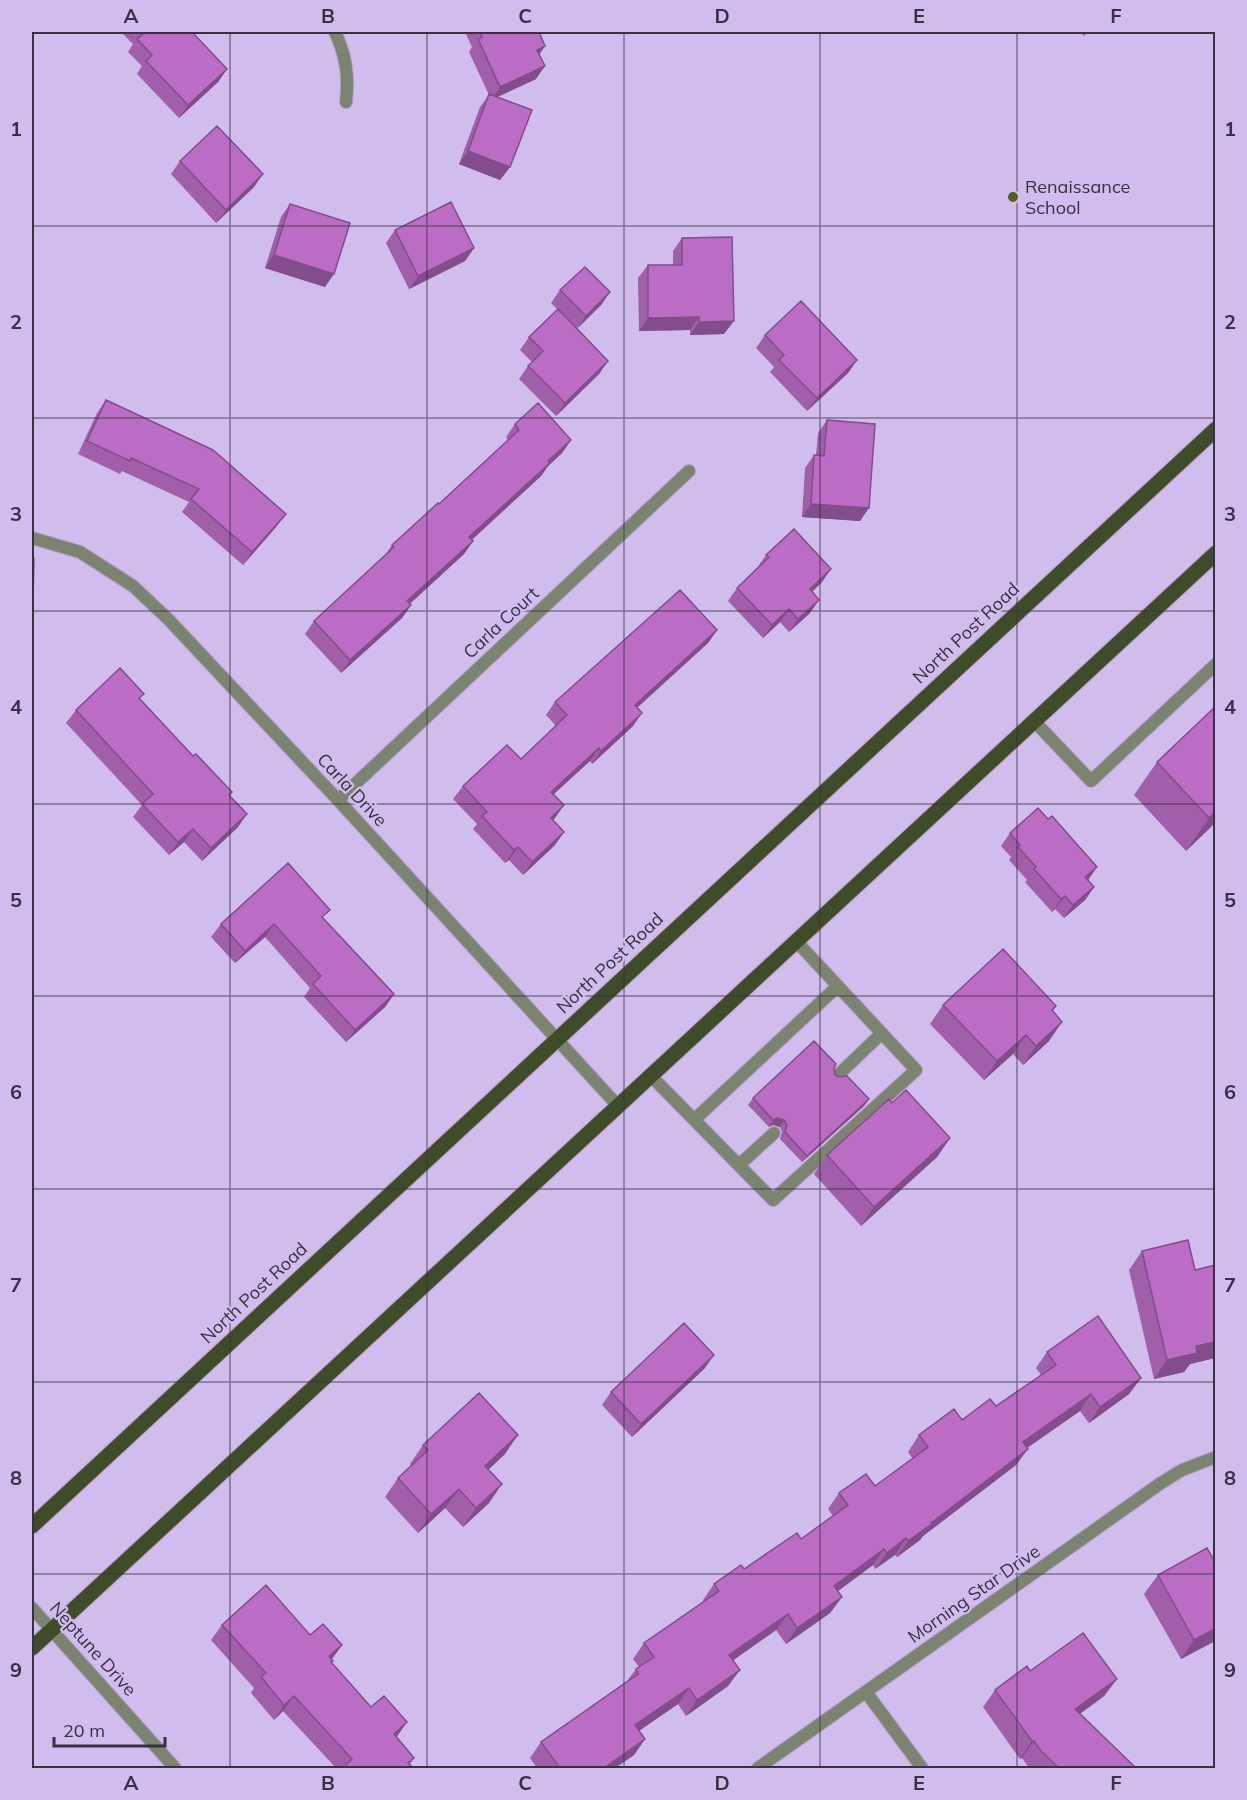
<svg xmlns="http://www.w3.org/2000/svg" width="1247" height="1800" font-family="Mulish,sans-serif">
<style>
.lines{fill:none;stroke-linecap:round;stroke-linejoin:round}
.service-casing{stroke:#af9ec8;stroke-width:14}
.minor-casing{stroke:#af9ec8;stroke-width:14}
.primary-casing{stroke:#af9ec8;stroke-width:17}
.service{stroke:#7c836f;stroke-width:12}
.minor{stroke:#7c836f;stroke-width:12}
.primary{stroke:#404b27;stroke-width:15}
.wall{fill:#a15ea9}
.shaded-wall{fill:#834c8a}
.building{fill:#bb6dc5;stroke:#834c8a;stroke-width:1.5}
.grid{fill:none;stroke:#383043;stroke-width:1.5;stroke-opacity:0.55}
.poi-dot{fill:#50640f;stroke:#d0bded;stroke-width:2}
.labels{text-anchor:middle;stroke-width:4.5;stroke-linejoin:round;paint-order:stroke}
.poi-label{font-size:18px;fill:#383043;stroke:#d0bded;text-anchor:start}
.street-label{font-size:18px;fill:#383043;stroke:#d0bded}
.neatline{fill:none;stroke:#383043;stroke-width:2}
.grid-label{font-size:20px;text-anchor:middle;font-weight:bold;fill:#383043}
</style>
<rect width="100%" height="100%" fill="#d0bded"/>
<g class="lines">
<!-- service casing -->
<g class="service-casing">
<path id="service" d="M1034,721L1091,781L1216,664
M651,1076L773,1200L916,1070L796,941
M837,1076L882,1033
M695,1119L838,986
M739,1165L774,1133"/>
</g>
<!-- minor casing -->
<g class="minor-casing">
<path id="minor" d="M335,32C346,56 349,75 346,102
M32,538L80,552L133,586L169,620L338,800L618,1106
M338,800L689,471
M32,1608L175,1768
M866,1692L922,1768
M758,1768L1161,1483L1182,1470L1216,1457"/>
</g>
<!-- primary casing -->
<g class="primary-casing">
<path id="primary" d="M32,1526L1216,429
M32,1648L1216,553"/>
</g>
<!-- service -->
<use href="#service" class="service"/>
<!-- minor -->
<use href="#minor" class="minor"/>
<!-- primary -->
<use href="#primary" class="primary"/>
</g>
<!-- wall -->
<path class="wall" d="M121,32H192L227,69L218,82L179,118L137,74L142,66L128,52L133,44Z
M465,32H539L545,46L539,54L536,79L497,97L510,167L500,180L459,164L480,107L489,95L469,52L472,47Z
M1080,32H1089L1084,36Z
M180,161L254,187L216,223L171,174Z
M290,204L325,287L265,268L281,217Z
M395,230L474,248L465,261L409,289L386,243Z
M682,238L724,334L690,335V330L639,331L638,278L648,265H673V251Z
M560,290L610,292L601,305L577,328L608,361L599,374L556,416L519,379L528,366L532,362L520,350L529,337L558,310L551,303Z
M765,335L857,360L848,373L807,411L770,372L774,367L756,348Z
M106,400L276,527L243,565L182,512L189,502L122,471L120,474L78,454L97,413Z
M827,420L860,521L802,517L805,468L814,455H816L818,433Z
M515,424L571,440L562,453L548,466L541,476L472,540L473,541L464,554L410,604L411,605L402,618L341,673L305,634L314,621L384,557L392,545L439,504L508,440L506,437Z
M766,555L822,582L812,592L810,613L789,632L780,622L763,638L728,601L737,588L757,568Z
M717,630L708,643L637,707L633,726L592,764L590,761L553,794L555,818L553,820L555,845L523,875L509,860L505,863L473,829L477,824L453,799L463,786L521,759L556,726L546,715L555,702Z
M140,699L193,756L232,792L230,796L238,827L202,861L184,842L169,855L133,817L142,805L66,723L76,710Z
M1157,762L1215,823L1186,851L1134,795Z
M1048,819L1097,867L1088,880L1094,887L1085,900L1064,918L1055,909L1052,912L1025,882L1027,880L1009,860L1011,857L1001,846L1010,833Z
M324,919L394,994L385,1007L346,1042L304,997L310,988L265,937L235,963L211,937L221,924Z
M943,1005L1056,1006L1053,1011L1049,1041L1023,1065L1013,1054L984,1080L930,1024Z
M834,1068L835,1075L869,1099L864,1106L802,1162L780,1139L782,1132L780,1127L773,1125L769,1127L748,1105L753,1098Z
M892,1103L950,1138L937,1157L861,1226L814,1174L827,1155Z
M1142,1251L1195,1270L1215,1265V1358L1190,1364L1184,1372L1154,1379L1129,1270Z
M1047,1352L1141,1378L1129,1394L1089,1423L1080,1411L1027,1448L1016,1465L923,1536L920,1540L897,1557L895,1555L875,1569L873,1565L838,1591L842,1597L830,1613L786,1644L776,1630L733,1660L728,1686L686,1716L678,1704L639,1731L645,1739L634,1755L615,1768H537L530,1758L541,1742L627,1681L636,1669L639,1667L633,1659L644,1643L704,1602L703,1600L714,1584L801,1539L833,1516L828,1509L839,1493L875,1486L913,1459L908,1452L919,1435L996,1406L1041,1375L1036,1368Z
M705,1368L632,1437L602,1405L611,1392Z
M423,1445L505,1454L488,1470L489,1503L463,1527L445,1508L418,1533L385,1497L398,1478L411,1466L410,1464Z
M1158,1575L1215,1641L1181,1659L1144,1594Z
M222,1625L310,1635L342,1645L332,1659L331,1663L414,1758L410,1764L413,1768H336L283,1711L274,1720L251,1693L254,1688L211,1640Z
M1030,1671L1117,1679L1104,1696L1080,1714L1136,1768H1029L1022,1758L1020,1759L983,1707L995,1690Z"/>
<!-- shaded-wall -->
<path class="shaded-wall" d="M545,46L536,59L537,50Z
M545,66L536,79L491,100L500,87Z
M227,69L218,82L179,118L188,105Z
M468,151L510,167L500,180L459,164Z
M263,174L254,187L216,223L226,210Z
M474,248L465,261L409,289L418,276Z
M274,255L334,274L325,287L265,268Z
M610,292L601,305L577,329L586,316Z
M699,317L690,330L639,331L648,318Z
M734,321L724,334L690,335L699,322Z
M857,360L848,373L807,411L817,398Z
M608,361L599,374L556,416L565,403Z
M571,440L562,453L548,466L541,476L460,550L469,537Z
M811,504L869,508L860,521L802,517Z
M286,514L276,527L243,565L252,552Z
M473,541L464,554L398,614L407,601Z
M831,569L822,582L801,602L810,589Z
M819,600L810,613L789,632L798,619Z
M411,605L402,618L341,673L350,660Z
M789,609L780,622L763,638L772,625Z
M717,630L708,643L626,718L635,705Z
M642,713L633,726L592,764L601,751Z
M599,748L590,761L542,805L551,792Z
M564,805L555,818L542,831L551,818Z
M1215,812V823L1186,851L1209,818Z
M247,814L238,827L202,861L211,848Z
M193,829L184,842L169,855L178,842Z
M564,832L555,845L523,875L532,862Z
M518,847L509,860L505,863L514,850Z
M1097,867L1088,880L1085,877Z
M1094,887L1085,900L1064,918L1073,905Z
M1065,896L1055,909L1052,912L1061,899Z
M274,924L265,937L235,963L245,951Z
M394,994L385,1007L346,1042L355,1030Z
M1062,1022L1049,1041L1023,1065L1036,1046Z
M1026,1035L1013,1054L984,1080L997,1061Z
M869,1099L864,1106L802,1162L807,1156Z
M777,1118L784,1120L780,1127L773,1125L769,1127L773,1120Z
M950,1138L937,1157L861,1226L874,1207Z
M1215,1342V1358L1190,1364L1184,1372L1154,1379L1167,1360L1196,1346Z
M714,1355L705,1368L632,1437L641,1424Z
M1141,1378L1129,1394L1089,1423L1100,1407Z
M1091,1394L1080,1411L1011,1459L1023,1442Z
M518,1435L505,1454L472,1485L485,1466Z
M1028,1449L1016,1465L923,1536L920,1540L897,1557L908,1541L931,1523Z
M502,1484L489,1503L463,1527L476,1508Z
M459,1489L445,1508L418,1533L431,1514Z
M906,1538L895,1555L875,1569L887,1553Z
M884,1549L873,1565L823,1602L834,1586Z
M842,1597L830,1613L786,1644L797,1628Z
M788,1614L776,1630L718,1671L729,1655Z
M1215,1629V1641L1181,1659L1194,1640Z
M342,1645L331,1660L329,1656Z
M740,1670L728,1686L686,1716L697,1700Z
M1117,1679L1104,1696L1063,1726L1075,1709Z
M689,1688L678,1704L624,1741L635,1725Z
M294,1696L283,1711L274,1720L284,1705Z
M407,1722L396,1738L394,1734Z
M645,1739L634,1755L615,1768H604Z
M1032,1741H1034L1022,1758L1020,1759Z"/>
<!-- building -->
<path class="building" d="M143,32H192L227,69L188,105L146,61L152,55L137,39L144,33Z
M480,32H539L545,46L537,50L545,66L500,87L478,39L482,37Z
M489,94L532,110L510,167L468,151Z
M217,126L263,174L226,210L180,161Z
M451,202L474,248L418,276L395,230Z
M290,204L350,223L334,274L274,255Z
M732,237L734,321L699,322V317L648,318V265H682V238Z
M585,267L610,292L586,316L560,290Z
M801,301L857,360L817,398L779,360L784,355L765,335Z
M558,309L608,361L565,403L528,366L543,351L529,337Z
M106,400L213,450L286,514L252,552L191,499L199,489L131,458L130,461L87,441Z
M538,403L571,440L548,461L550,463L469,537L473,541L407,601L411,605L350,660L314,621L394,547L392,545L438,503L439,504L519,430L515,424Z
M827,420L875,424L869,508L811,504L814,455L824,456Z
M794,529L831,569L810,589L819,600L798,619L789,609L772,625L737,588L769,557L766,555Z
M34,558L32,636V563Z
M680,590L717,630L635,705L642,713L601,751L599,748L551,792L564,805L551,818L564,832L532,862L518,847L514,850L482,816L487,812L463,786L507,745L521,759L567,715L555,702Z
M120,668L144,694L139,698L193,756L196,754L232,792L229,795L247,814L211,848L193,829L178,842L142,804L153,794L76,710Z
M1215,707V812L1209,818L1157,762Z
M1038,808L1048,819L1052,816L1097,867L1085,877L1094,887L1073,905L1065,896L1061,899L1034,869L1036,867L1018,847L1020,845L1010,833Z
M288,863L330,910L322,917L394,994L355,1030L313,984L321,976L274,924L245,951L221,924Z
M1003,949L1056,1006L1052,1010L1062,1022L1036,1046L1026,1035L997,1061L943,1005Z
M814,1041L836,1064L834,1068L835,1075L840,1077L847,1076L869,1099L807,1156L785,1132L787,1125L784,1120L777,1118L773,1120L753,1098Z
M906,1090L950,1138L874,1207L827,1155L889,1099L892,1103Z
M1188,1240L1195,1270L1215,1265V1342L1196,1346L1197,1353L1167,1360L1142,1251Z
M1098,1316L1141,1378L1100,1407L1091,1394L1023,1442L1028,1449L931,1523L932,1524L908,1541L906,1538L887,1553L884,1549L834,1586L842,1597L797,1628L788,1614L729,1655L740,1670L697,1700L689,1688L635,1725L645,1739L604,1768H560L541,1742L638,1674L636,1669L654,1657L644,1643L719,1591L714,1584L741,1565L744,1569L797,1533L801,1539L848,1505L839,1493L866,1474L875,1486L928,1447L919,1435L954,1409L962,1420L990,1399L996,1406L1056,1365L1047,1352Z
M684,1323L714,1355L641,1424L611,1392Z
M479,1393L518,1435L485,1466L502,1484L476,1508L459,1489L431,1514L398,1478L428,1450L423,1445Z
M1207,1548L1215,1562V1629L1194,1640L1158,1575Z
M266,1585L310,1635L323,1624L342,1645L329,1656L333,1661L331,1662L371,1707L384,1696L407,1722L394,1734L414,1758L408,1763L413,1768H345L344,1767L352,1759L294,1696L284,1705L261,1677L266,1673L222,1625Z
M1083,1633L1117,1679L1075,1709L1136,1768H1059L1041,1751L1034,1741H1032L995,1690L1027,1666L1030,1671Z"/>
<!-- grid -->
<path class="grid" d="M230,32V1768M427,32V1768M624,32V1768M820,32V1768M1017,32V1768M32,226H1216M32,418H1216M32,611H1216M32,804H1216M32,996H1216M32,1189H1216M32,1382H1216M32,1574H1216"/>
<!-- markers -->
<circle class="poi-dot" cx="1013" cy="197" r="6"/>
<g class="labels">
<!-- poi labels -->
<g class="poi-label">
<text x="1025" y="193">Renaissance<tspan x="1025" dy="21">School</tspan></text>
</g>
<!-- street labels -->
<g class="street-label">
<text transform="translate(501 623) rotate(-43)" y="6">Carla Court</text>
<text transform="translate(966 633) rotate(-43)" y="6">North Post Road</text>
<text transform="translate(352 790) rotate(47)" y="6">Carla Drive</text>
<text transform="translate(610 963) rotate(-43)" y="6">North Post Road</text>
<text transform="translate(254 1293) rotate(-43)" y="6">North Post Road</text>
<text transform="translate(974 1594) rotate(-35)" y="6">Morning Star Drive</text>
<text transform="translate(93 1649) rotate(48)" y="6">Neptune Drive</text>
</g>
</g>
<!-- border -->
<rect width="1247" height="1800" fill="none" stroke="#d0bded" stroke-width="66"/>
<!-- scale -->
<path d="M54 1737v9h111v-9" fill="none" stroke="#383043" stroke-width="3"/>
<text x="63" y="1737" font-size="18" fill="#383043" stroke="#d0bded" stroke-width="4.5" paint-order="stroke">20 m</text>
<rect x="33" y="33" width="1181" height="1734" class="neatline"/>
<g class="grid-label">
<text x="131" y="23">A</text>
<text x="328" y="23">B</text>
<text x="525" y="23">C</text>
<text x="722" y="23">D</text>
<text x="919" y="23">E</text>
<text x="1116" y="23">F</text>
<text x="16" y="136">1</text>
<text x="1230" y="136">1</text>
<text x="16" y="329">2</text>
<text x="1230" y="329">2</text>
<text x="16" y="521">3</text>
<text x="1230" y="521">3</text>
<text x="16" y="714">4</text>
<text x="1230" y="714">4</text>
<text x="16" y="907">5</text>
<text x="1230" y="907">5</text>
<text x="16" y="1099">6</text>
<text x="1230" y="1099">6</text>
<text x="16" y="1292">7</text>
<text x="1230" y="1292">7</text>
<text x="16" y="1485">8</text>
<text x="1230" y="1485">8</text>
<text x="16" y="1677">9</text>
<text x="1230" y="1677">9</text>
<text x="131" y="1790">A</text>
<text x="328" y="1790">B</text>
<text x="525" y="1790">C</text>
<text x="722" y="1790">D</text>
<text x="919" y="1790">E</text>
<text x="1116" y="1790">F</text>
</g>
</svg>
